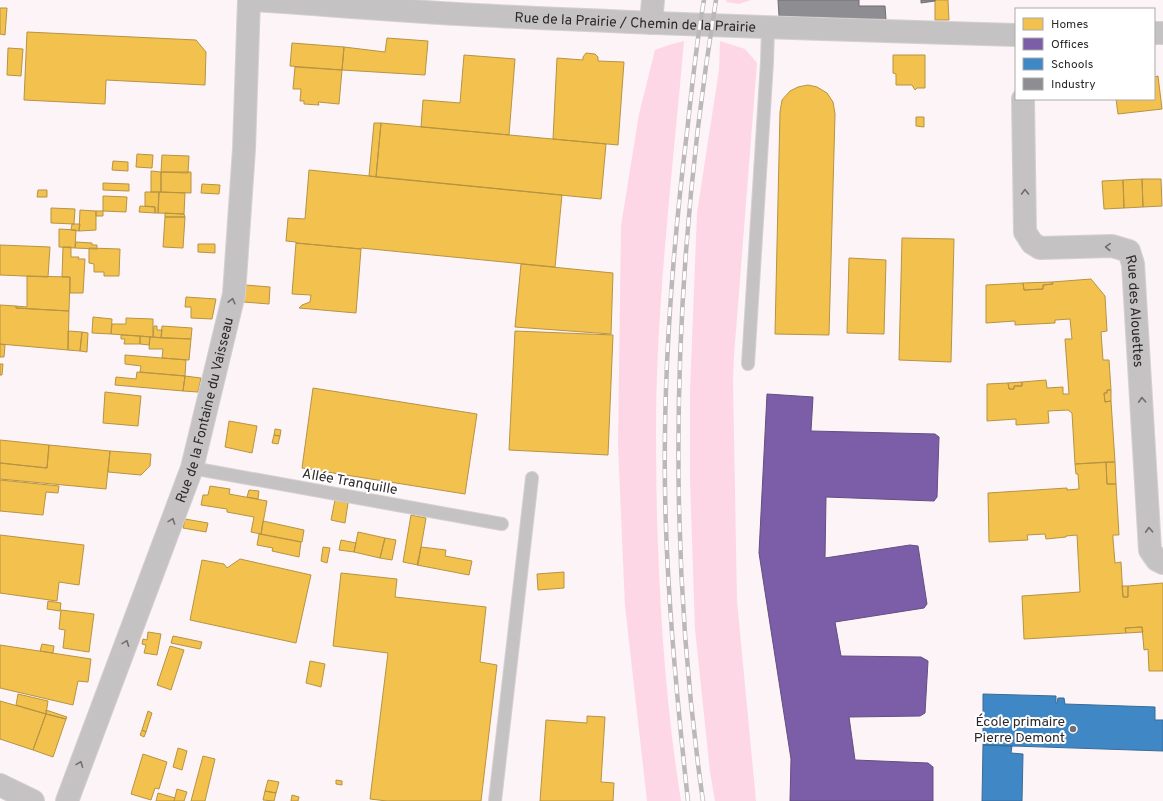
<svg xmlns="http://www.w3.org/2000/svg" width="1163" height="801" font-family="Overpass,sans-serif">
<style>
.green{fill:#fdd7e6}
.homes{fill:#f2c14e;stroke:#b79343}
.offices{fill:#7b5ea7;stroke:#644e82}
.schools{fill:#3f88c5;stroke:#3a6b96}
.industry{fill:#8d8d92;stroke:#706f73}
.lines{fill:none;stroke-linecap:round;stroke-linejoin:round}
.service-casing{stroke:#d6d0d2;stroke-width:14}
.minor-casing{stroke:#d6d0d2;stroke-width:24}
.service{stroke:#c5c2c3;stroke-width:12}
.minor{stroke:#c5c2c3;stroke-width:22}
.rail-casing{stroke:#bcb8b9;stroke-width:4.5}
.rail{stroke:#fff;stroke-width:3;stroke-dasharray:9;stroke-linecap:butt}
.oneway{stroke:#716d6f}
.poi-dot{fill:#756f72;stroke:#fff;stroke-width:1.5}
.labels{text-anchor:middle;stroke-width:4;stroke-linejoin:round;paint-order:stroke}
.street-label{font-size:14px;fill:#2d282a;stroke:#fff}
.poi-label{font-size:14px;fill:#2d282a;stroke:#fff;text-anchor:end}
</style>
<rect width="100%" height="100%" fill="#fcf4f7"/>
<!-- green -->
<path class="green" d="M727,0H751L739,4L726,2Z
M684,41C675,144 663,247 658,350C655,407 656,463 657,519C660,613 666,708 681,801H647L625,606L618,446L621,226L639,114L655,50L669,45Z
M720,41L745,49L757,63L734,356L733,381L737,601L756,801H715L710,772L695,629L690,481V392L697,213L719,70Z"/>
<!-- homes -->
<path class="homes" d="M935,0H948L949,20H935Z
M0,8H7L5,35L0,34Z
M27,32L196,40L206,52L205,85L106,80L105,104L24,100Z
M387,38L428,41L425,75L342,70L344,47L385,52Z
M292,43L344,47L342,70L290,66Z
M8,48L23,49L21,76L7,75Z
M586,53L595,54L598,57V61L624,62L618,145L553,139L557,58L583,60V57Z
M464,55L515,59L509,135L421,127L423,100L460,103Z
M893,55H925V88H917L915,90L912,85H896V74L893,73Z
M295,67L342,70L339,104L318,102L319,105L304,104V101H300L301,89H293Z
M1158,76L1162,109L1118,114L1116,99H1154V77Z
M808,85L817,87L827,93L833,102L835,114L829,335L775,334L780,112L782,100L790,91L798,87Z
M916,117H924V127L916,126Z
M374,123H381L376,177L369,176Z
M381,123L606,144L601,199L376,177Z
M137,154L153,155L152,168L136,167Z
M162,155L189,156L188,173L161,172Z
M113,161L128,162V171L112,170Z
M309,170L562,195L555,267L361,248V249L296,243V242L286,241L288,218L305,219Z
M151,171L161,172V192H151Z
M161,172H191V193L161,192Z
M1142,179L1143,207L1124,208L1123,180Z
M1142,179H1161L1162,206L1143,207Z
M1123,180L1124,208L1104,209L1102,181Z
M103,183L129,184V191L103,190Z
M202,184L220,185L219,194L201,193Z
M38,190H47V197H37Z
M145,192H159L158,213H155V207L145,206Z
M159,192L185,193L184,214L158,213Z
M103,196L127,197L126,212L103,211Z
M140,206L155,207V213L139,212Z
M51,208L75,209L74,224L51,223Z
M80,210L96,211V230L79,231Z
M96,211H103V216H96Z
M165,213L184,214L185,217H165Z
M165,217H185L183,248L163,247Z
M72,224H80L79,231L71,230Z
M59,229L76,230L75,248L59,247Z
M902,238L954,239L951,362L899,360Z
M76,242L92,243V245H97V249L75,248Z
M296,243L361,249L356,313L299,308L302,305L310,302L311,295L292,294Z
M198,244H215V253L198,252Z
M0,245L50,247L48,277L0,275Z
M63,247H71V257H79L78,259H85L83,293H70V277H62Z
M89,248L120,249L119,276H104V272H94V264L89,263Z
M849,258L886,260L884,334L847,333Z
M521,264L613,273L611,334L515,327Z
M27,276L70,277L69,311L16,308V306L27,307Z
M1091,279L1105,296L1107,331L1101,332L1103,360H1109L1111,390H1107V393H1104L1105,402L1111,401L1115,462L1075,464L1072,413L1068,410L1048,411L1049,423L1016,425V419L987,421V384L1008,383L1009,389H1014V386H1022V382L1046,380L1047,388L1063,387V394H1069L1065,339H1072L1070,319L1055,320V323L1015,325V321L986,323V285L1023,283L1024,290L1043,289V285L1053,284L1052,282Z
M1052,282L1053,284L1043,285V289L1024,290L1023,283Z
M245,285L270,287L269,304L244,302Z
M186,297L216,299L212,319L191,318V307H185Z
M0,305L16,306V308L69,311L68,350L0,344Z
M93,317L112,319L111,334L92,333Z
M126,318L153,319V337L111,334L112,324H126Z
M154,326H157V330H162L161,338L153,337Z
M162,326L192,328L191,339L161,338Z
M68,331L82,332L80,351L68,350Z
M515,331L613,335L608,455L509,450Z
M82,332L88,333L87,352L80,351Z
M121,335L140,336V344H124L125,339H121Z
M140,336L150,337L149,345L140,344Z
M150,337L191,339L189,360L162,358L163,349H149Z
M0,344L5,345L4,357H0Z
M125,355L186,360L185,376L140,372L141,366L125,364Z
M0,364H3L2,375H0Z
M137,372L185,376L183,391L115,385L116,377L136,379Z
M185,376L201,378L198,392L183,391Z
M1022,382V386H1014V389H1009L1008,383Z
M313,388L477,414L465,494L302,468Z
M1107,390H1111V401L1105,402L1104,393H1107Z
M105,392L141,396L138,426L103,423Z
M229,421L257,426L252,453L225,447Z
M275,429L281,430L280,436L274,435Z
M274,435L280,436L278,444L272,443Z
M0,440L49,445L47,468L0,463Z
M49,445L110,451L106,489L0,479V463L47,468Z
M110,451L151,454L150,466L141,475L108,472Z
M1106,462L1107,484H1116L1119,535H1113V539L1115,563L1121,562L1123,597H1128V586L1163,583V671H1149L1148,649L1144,650L1142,627L1125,628L1126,633L1024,639L1022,596L1080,592L1077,535L1066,536V537L1046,539L1045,534L1027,535L1028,540L989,542L988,493L1067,488V490L1079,489L1078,474H1076L1075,464Z
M1106,462H1115L1116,484H1107Z
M0,480L59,486L58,493L46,492L43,515L0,511Z
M210,486L230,489L229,494L267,501L261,534L251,532L254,517L227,512V509L201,505L203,495H208Z
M249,490L259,491L258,499L247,497Z
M335,500L348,503L345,523L331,520Z
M411,515L426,518L418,565L403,562Z
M185,519L208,523L206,532L183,528Z
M263,521L304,530L302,542L261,534Z
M358,532L385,538L380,558L354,552Z
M259,534L301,542L299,557L272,551L273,548L257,545Z
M0,535L84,545L79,585L59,582L57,601L0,593Z
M385,538L396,540L392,560L380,558Z
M341,540L356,543L354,552L339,550Z
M323,547L330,548L327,563L321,561Z
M421,547L446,550L445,556L472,561L469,575L417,565Z
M240,559L311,575L296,643L190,620L202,560L224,564L227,568Z
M564,572V588L538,590L537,574Z
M341,573L397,579L395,597L486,607L480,662L497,665L481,801H387L370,799L388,653L333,646Z
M1122,586H1128V597H1123Z
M48,601L61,603L60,611L47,609Z
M61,610L94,614L89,652L63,648L65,630L59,629Z
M1142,627L1143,632L1126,633L1125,628Z
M148,632L161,634L157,655L144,653L146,645L142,644L143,639L147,640Z
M173,636L202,642L200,649L171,643Z
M42,644L54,646L53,653L40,651Z
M0,645L91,659L88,682L78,681L73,705L0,688Z
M170,646L184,650L171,690L157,685Z
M310,661L325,664L321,687L306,683Z
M18,694L48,701L46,714L16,705Z
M0,701L46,714L33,750L0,739Z
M46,710L67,717L66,719L46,714Z
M148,711L152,713L146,732L142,730Z
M46,714L66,719L53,757L33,750Z
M587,716L605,717L601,782L614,783L613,801H540L546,720L587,723Z
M142,730L146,732L144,737L140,735Z
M178,748L187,751L182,770L173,767Z
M143,754L167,762L159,789L155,788L151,800L131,794Z
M203,756L215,759L205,801H191Z
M268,780L279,782L276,793L265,791Z
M336,780L342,781V785L336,784Z
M177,789L187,792L184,801H174Z
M265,791L276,793L274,801L263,800Z
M158,793L175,798L174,801H156Z
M292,795L299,797L298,801H291Z"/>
<!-- offices -->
<path class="offices" d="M767,394L813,397L811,431L935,434L939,437L937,497L934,501L826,497L825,558L910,545L918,546L927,604L924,608L835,622L841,656L921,657L928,661L925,713L920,716L849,717L855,760L928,763L933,767V801H790L791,759L759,553Z"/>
<!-- schools -->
<path class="schools" d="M983,694L1056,696V703H1057L1058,698H1064L1065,704L1155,707V720H1163V751L983,745Z
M983,745L1012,746L1011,753L1023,754L1022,801H982Z"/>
<!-- industry -->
<path class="industry" d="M778,0H859V6H885L886,20L779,16Z
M921,0H935V1L921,3Z"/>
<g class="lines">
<!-- service casing -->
<g class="service-casing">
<path id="service" d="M748,364L767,62L768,28
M192,468L502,524
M495,801L532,478"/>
</g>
<!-- minor casing -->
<g class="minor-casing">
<g id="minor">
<path id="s1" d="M254,0C328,5 402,11 476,15C656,24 836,30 1016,35"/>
<path d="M651,23L653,0"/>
<path d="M1154,33H1163"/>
<path id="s2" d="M1023,99L1025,232L1032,243L1040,248L1112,246L1129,251L1133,264L1150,550L1157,560L1163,563"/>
<path d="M0,785L33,801"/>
<path id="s3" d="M67,801L192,468L234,294L244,149L249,0"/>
</g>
</g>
<!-- service -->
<use href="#service" class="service"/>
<!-- minor -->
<use href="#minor" class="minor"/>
<!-- rail casing -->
<g class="rail-casing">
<path id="rail" d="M688,801C678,710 669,619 666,527C661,395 671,263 687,132C692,88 696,44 704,0
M703,801C665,536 673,264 716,0"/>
</g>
<!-- rail -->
<use href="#rail" class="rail"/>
</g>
<!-- one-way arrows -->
<defs><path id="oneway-chevron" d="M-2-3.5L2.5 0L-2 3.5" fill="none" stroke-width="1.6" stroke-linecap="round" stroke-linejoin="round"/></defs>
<g class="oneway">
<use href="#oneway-chevron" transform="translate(1025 192) rotate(-91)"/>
<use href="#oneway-chevron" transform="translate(1108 247) rotate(-178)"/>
<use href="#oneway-chevron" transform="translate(232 301) rotate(-76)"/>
<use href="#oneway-chevron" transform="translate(1142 400) rotate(-93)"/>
<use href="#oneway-chevron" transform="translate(172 521) rotate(-70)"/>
<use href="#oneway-chevron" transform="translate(1149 530) rotate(-93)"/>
<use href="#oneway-chevron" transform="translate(126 643) rotate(-69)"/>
<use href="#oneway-chevron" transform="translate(80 764) rotate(-69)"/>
</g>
<!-- markers -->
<circle class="poi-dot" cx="1073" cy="729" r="4"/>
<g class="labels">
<!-- street labels -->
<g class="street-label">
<text dy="5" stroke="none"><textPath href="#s1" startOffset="382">Rue de la Prairie / Chemin de la Prairie</textPath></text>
<text dy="5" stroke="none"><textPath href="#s2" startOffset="306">Rue des Alouettes</textPath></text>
<text dy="5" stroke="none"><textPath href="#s3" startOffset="415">Rue de la Fontaine du Vaisseau</textPath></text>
<text transform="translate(350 481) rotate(10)" y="5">Allée Tranquille</text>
</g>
<!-- poi labels -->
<g class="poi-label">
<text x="1065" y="726">École primaire<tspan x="1065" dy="16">Pierre Demont</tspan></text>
</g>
</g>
<!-- legend -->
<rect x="1015" y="8" width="140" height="92" fill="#ffffff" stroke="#aba9aa"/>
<rect x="1023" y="18" width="20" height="12" fill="#f2c14e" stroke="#aba9aa"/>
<text x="1051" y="28" font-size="12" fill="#2d282a">Homes</text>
<rect x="1023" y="38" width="20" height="12" fill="#7b5ea7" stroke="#aba9aa"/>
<text x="1051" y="48" font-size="12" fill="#2d282a">Offices</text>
<rect x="1023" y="58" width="20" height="12" fill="#3f88c5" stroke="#aba9aa"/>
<text x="1051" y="68" font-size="12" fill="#2d282a">Schools</text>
<rect x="1023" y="78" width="20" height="12" fill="#8d8d92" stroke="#aba9aa"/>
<text x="1051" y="88" font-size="12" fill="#2d282a">Industry</text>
</svg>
